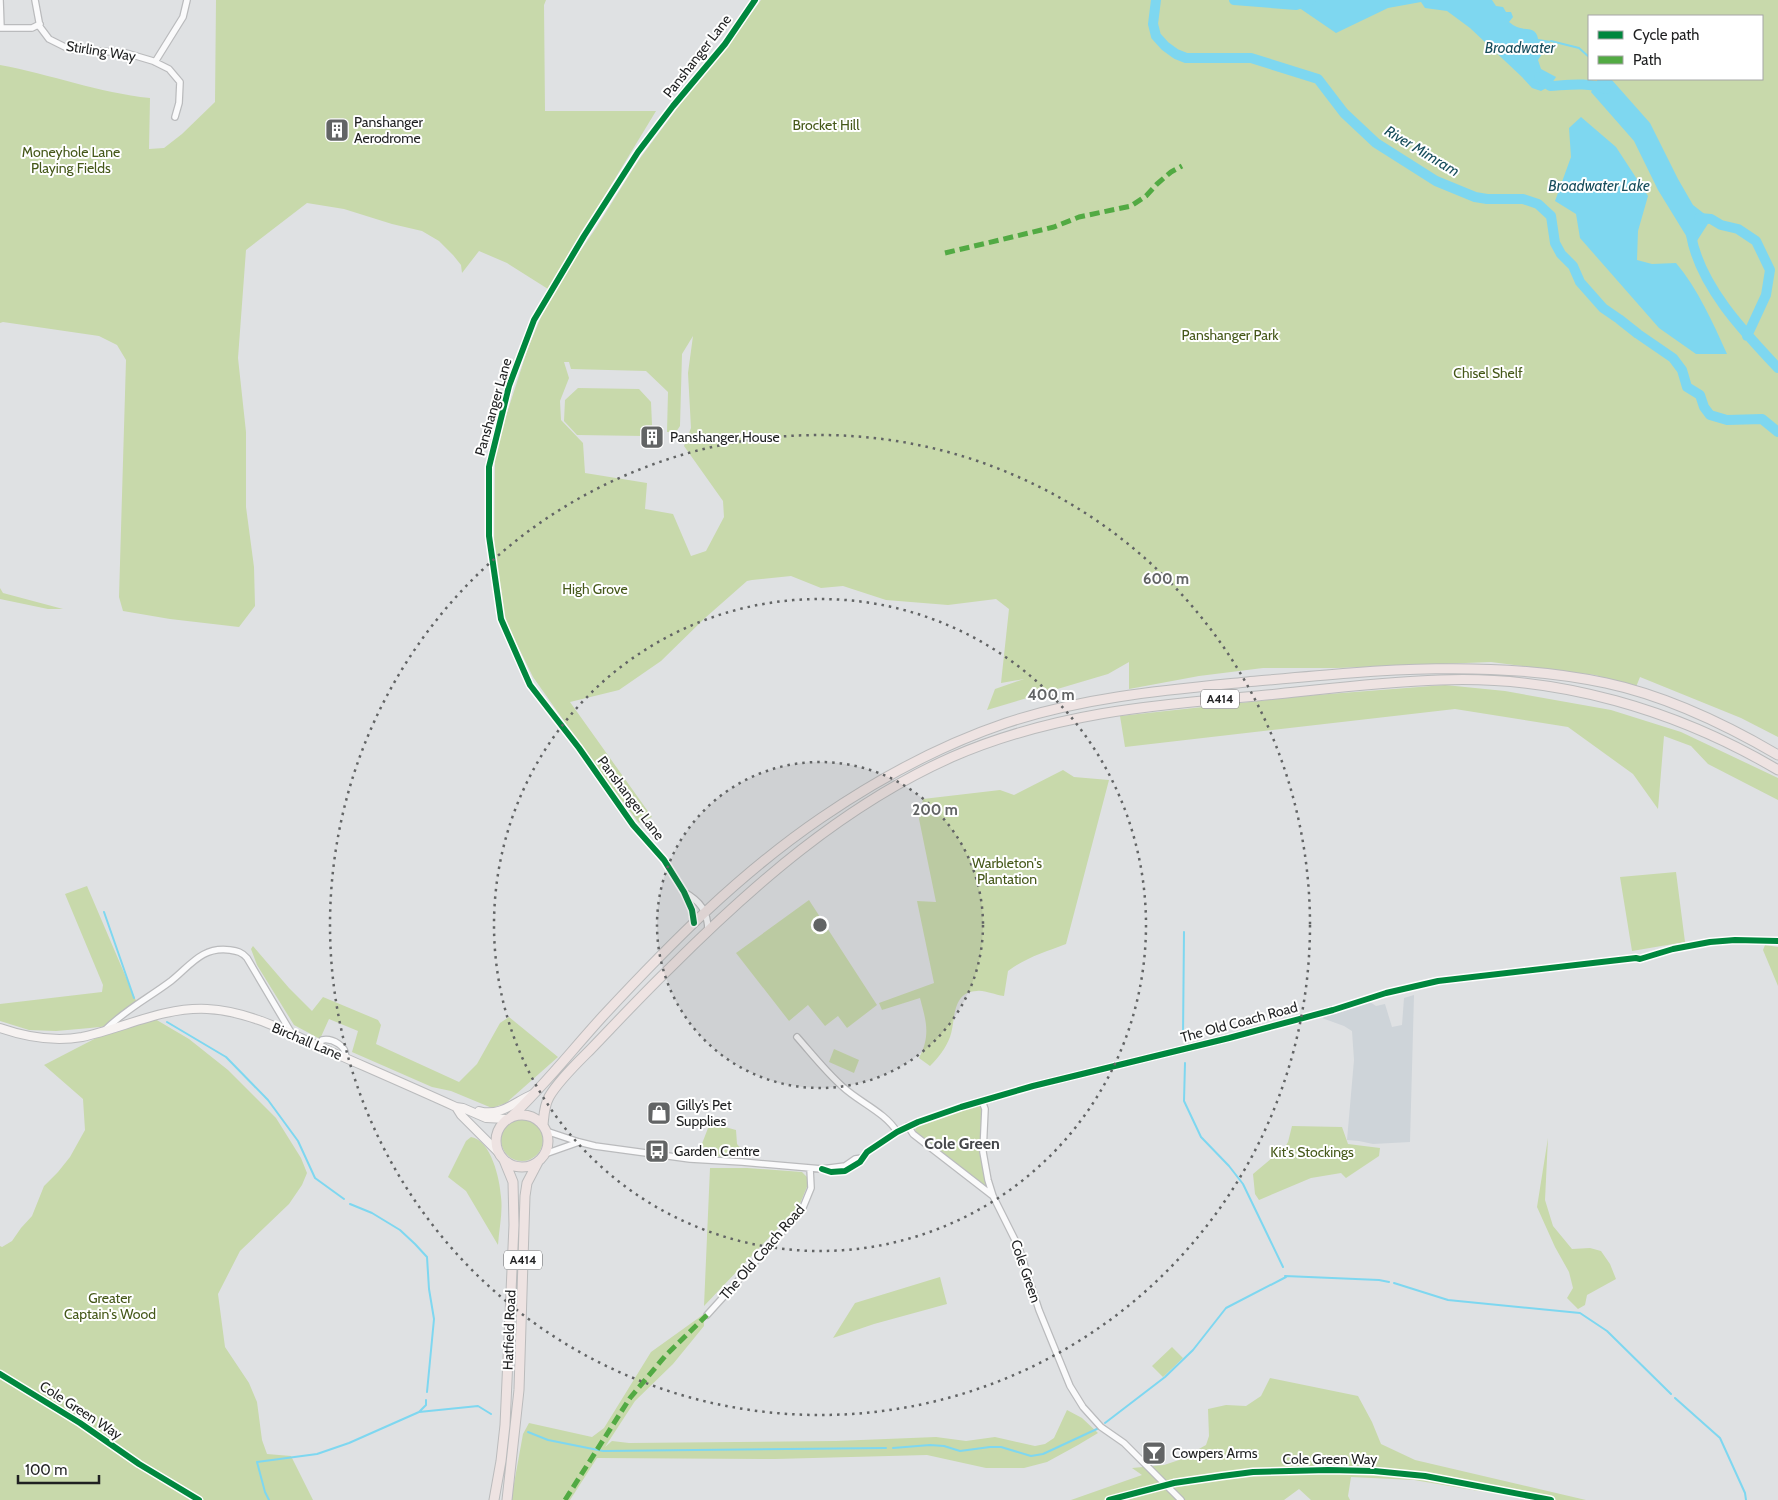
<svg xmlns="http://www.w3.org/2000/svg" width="1778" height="1500" font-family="Cabin,sans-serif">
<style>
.built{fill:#ced4d9}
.green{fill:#c8d9ab;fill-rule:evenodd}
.water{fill:#7ed7f0}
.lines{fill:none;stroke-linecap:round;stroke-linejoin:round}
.stream{stroke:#7ed7f0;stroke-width:2}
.river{stroke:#7ed7f0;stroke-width:10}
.minor-casing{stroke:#babbbd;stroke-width:8}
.secondary-casing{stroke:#babbbd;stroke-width:10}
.trunk-casing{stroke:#babbbc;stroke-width:11}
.minor{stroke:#fafafb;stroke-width:5.5}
.secondary{stroke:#f6f2f1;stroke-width:8}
.trunk{stroke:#eee3e2;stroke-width:9}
.quiet{stroke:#52aa43;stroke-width:5;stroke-dasharray:10 5;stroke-linecap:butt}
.cycleway-casing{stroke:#fff;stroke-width:9}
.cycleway{stroke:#00873e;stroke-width:6}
.ring{fill:none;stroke:#626465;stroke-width:2.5;stroke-dasharray:2.5 5}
.labels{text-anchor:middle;stroke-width:4;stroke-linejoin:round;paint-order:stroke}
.shield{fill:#fff;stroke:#626364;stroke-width:1}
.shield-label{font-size:12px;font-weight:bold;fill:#1f2021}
.street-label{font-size:14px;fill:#1f2021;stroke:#fff}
.poi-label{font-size:14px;fill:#1f2021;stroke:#fff;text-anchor:start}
.park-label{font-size:14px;fill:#455819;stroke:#fff}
.water-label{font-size:15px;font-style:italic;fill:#174d5c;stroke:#fff}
.quarter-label{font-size:16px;font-weight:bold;fill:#46484b;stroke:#fff}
.centre{fill:#626465;stroke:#fff;stroke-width:2.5}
.ring-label{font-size:15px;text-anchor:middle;font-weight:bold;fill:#626465;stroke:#fff;stroke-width:4;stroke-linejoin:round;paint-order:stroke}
</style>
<rect width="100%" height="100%" fill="#dfe1e3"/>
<!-- built -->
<path class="built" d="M1414,995L1410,1142L1373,1144L1359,1141L1347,1140L1354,1060L1352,1031L1344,1026L1322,1018L1370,1002L1376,1006L1385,1004L1392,1027L1402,1025L1404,998Z"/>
<!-- green -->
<path class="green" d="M216,0H546L544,5L545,111H656L548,289L507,263L479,251L462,273L461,265L453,255L439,241L422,231L392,224L344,209L307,203L246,250L238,358L246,432V507L254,567L255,606L239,627L170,619L123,611L119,597L126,360L117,345L99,336L3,322L0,323V65C50,74 99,93 150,98L149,149L164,148L182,134L215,102Z
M761,0H1778V737L1741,718L1640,677L1636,687L1595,675L1491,662L1337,668H1263L1199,676L1129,689V662L1108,674L987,710L995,689L1024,679L1001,683L1009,609L996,599L948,605L886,600L843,586L821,588L791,576L752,580L747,581L705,618L661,661L619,690L570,702L652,817L639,823L600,772L533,677L505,620L496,581L494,553L495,458L504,422L528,348L541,317L570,266L596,228L638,161L678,107L725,50ZM1589,16H1762V79H1589ZM693,336L688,373L691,428L684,446L723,501L724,517L706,551L691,556L673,514L645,509L647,483L585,473L583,443L561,420L560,401L569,378L564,362H569L571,369L646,371L668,392L667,432H676L680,426L682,354Z
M578,388L639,389L651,402L652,425L644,436L577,435L564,421L565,400Z
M0,588L3,593L63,609H48L0,599Z
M1445,685L1505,691L1611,710L1681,732L1778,778V800L1708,764L1691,746L1664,736L1658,809L1633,774L1568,727L1455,709L1125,747L1120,716L1303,696Z
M1063,770L1074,777L1109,780L1066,944C1045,952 1025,958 1008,971L1004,996C994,995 985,990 977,991C951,992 956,1020 950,1037C946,1048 938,1058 930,1066L919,1058C931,1035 926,1021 920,998L882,1010L879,1003L934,983L917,901L936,902L919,819L923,799L1000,790L1014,795Z
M1676,872L1685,942L1632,951L1620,877Z
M87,886L137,1003L109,1026L90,1028L56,1031L29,1030L0,1021V1004L102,992L103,985L65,894Z
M809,900L877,1005L847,1028L838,1016L825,1026L808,1005L789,1021L736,953Z
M1765,945L1778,947V986L1763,950Z
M253,946L289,988L312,1011L323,997L378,1020L381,1025L376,1044L459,1082L477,1064L500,1023L509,1017L558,1057L506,1103L492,1108L451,1091L432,1087L352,1052L358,1031L329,1019L320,1039L294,1025L257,965L251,949Z
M155,1019L189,1039L228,1070L276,1118L301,1158L307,1173L302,1185L289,1204L240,1251L218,1294L225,1347L249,1383L257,1402L262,1440L267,1454L291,1456L313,1500H202L140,1463L83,1420L0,1371V1246L2,1247L12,1241L21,1228L32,1216L44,1186L58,1172L70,1157L85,1130L83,1099L44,1065L102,1035Z
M834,1049L859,1060L854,1073L829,1062Z
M979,1105L981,1106L983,1110L981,1157L988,1187L987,1189L962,1168L919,1136L915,1130L917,1126L923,1124Z
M501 1140a21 21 0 1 1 42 0a21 21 0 1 1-42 0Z
M710,1123L736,1130L737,1144L743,1151L744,1156L722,1157L698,1154Z
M1292,1126L1342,1127L1348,1144L1380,1148L1379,1156L1346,1178L1341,1173L1311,1178L1259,1200L1255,1194L1253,1174L1285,1147L1288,1142Z
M471,1137C491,1140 500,1179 501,1197C503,1212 499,1229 498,1245L466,1191L448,1177L466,1141Z
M1548,1138L1545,1200L1553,1226L1572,1249L1590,1248L1601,1251L1610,1264L1616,1279L1587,1295L1585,1305L1578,1309L1567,1298L1573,1288L1569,1272L1555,1247L1537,1207Z
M710,1168H747L802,1172L807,1177L809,1182L799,1206L704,1306Z
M940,1277L947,1304L874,1324L833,1338L855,1303Z
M704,1314V1326L673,1364L635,1401L605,1447L612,1441L629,1443L836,1441L936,1437L966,1441L995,1437L1035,1446L1045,1444L1054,1438L1067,1410L1082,1418L1098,1433L1078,1445L1047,1462L1024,1468H986L927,1455L775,1459L597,1458L570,1500H511L523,1434L529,1423L592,1437L604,1428L651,1352Z
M1172,1347L1183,1358L1163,1377L1152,1366Z
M0,1377L79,1426L138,1467L195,1500H0Z
M1270,1378L1358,1396L1372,1422L1381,1444L1415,1460L1586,1500H1532L1414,1480L1351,1477L1348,1496L1350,1500H1311L1299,1489L1284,1500H1071L1142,1475L1132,1468L1164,1465L1179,1460L1206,1445L1209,1436L1208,1409L1226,1405L1246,1406L1261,1396Z"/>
<!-- water -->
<path class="water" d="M1299,0H1492L1496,6L1503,7L1506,12H1511L1513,17L1509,22C1512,24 1514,26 1517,27C1526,31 1536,26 1538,39L1551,41L1538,60L1541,69L1556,77L1550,86L1541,91L1532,88L1522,77L1470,28L1447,11L1425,8L1421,2L1388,8L1336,33L1295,5Z
M1598,79H1611L1650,123L1678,179L1693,205L1711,219L1693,247L1658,190L1634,141L1591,92Z
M1581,117L1616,147L1648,196L1638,231L1637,260L1652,264L1676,263C1698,289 1713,323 1727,354H1696L1659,328L1580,238L1576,214L1555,201L1571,157L1569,128Z"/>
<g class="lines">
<!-- stream -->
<path class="stream" d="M1551,41L1579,48L1589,57
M104,912L134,998
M167,1022L226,1057L268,1100L298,1141L315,1178L344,1199
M1183,1037L1184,932
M1185,1063L1184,1101L1201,1137L1229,1166L1243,1184L1283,1267
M350,1204L372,1213L400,1230L415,1244L427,1257L429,1289L434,1319L427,1392
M1285,1276L1379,1280L1389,1282
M1394,1283L1448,1300L1580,1313L1607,1331L1671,1394
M1675,1398L1720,1438L1745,1493L1746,1500
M426,1400V1405L419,1412L478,1406L491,1414
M1105,1423L1165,1377L1193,1350L1226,1308L1286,1277
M528,1432L548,1440L603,1451L886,1448
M893,1448L930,1445L944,1446L960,1451L990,1447H1001L1031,1456L1043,1454L1099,1428
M269,1500L265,1492L257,1462L317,1454L349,1443L419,1412"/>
<!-- river -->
<path class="river" d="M1156,0L1153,24L1156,36L1165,46L1176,54L1186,58H1251L1318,79L1344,113L1376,143L1436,181L1475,197L1487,199H1523L1538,204L1551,216L1555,243L1561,254L1573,266L1580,282L1603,308L1619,319L1638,334L1673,358L1682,370L1687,387L1700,395L1704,407L1710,415L1727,420L1762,419L1778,432
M1234,0L1296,5L1311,0
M1539,77L1550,86C1569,85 1587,82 1606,89
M1699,218L1711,219L1721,225L1738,229L1756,241L1770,270L1766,295L1747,336
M1691,235C1700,286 1744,332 1778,368"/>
<!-- minor casing -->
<g class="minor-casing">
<path id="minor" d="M0,0L1,28
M35,0L40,27L49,39L69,49L126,53L153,61L169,69L180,82L179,103L175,117
M0,28H32L40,24
M155,62L183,17L187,0
M684,892C700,901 708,911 708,931
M694,923L692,910L684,892L664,860L633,825L579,748L530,685L501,619L489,536V467L509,386L534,320L584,236L638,152L673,106L725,44L755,0
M105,1030C126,1009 147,999 171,981C190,966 202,946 230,950C237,951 242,952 247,958L292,1034
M797,1037C812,1054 826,1072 843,1087C859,1102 886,1113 897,1132
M319,1046L322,1040C332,1038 348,1046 345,1058
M982,1101L985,1109L983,1152L988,1180L993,1196L1019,1248L1039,1310L1070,1386L1083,1407L1101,1427L1124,1443L1181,1500
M908,1126L913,1134L993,1196
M546,1131L579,1142L595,1146L690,1159L742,1162L822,1169L845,1166L855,1159L862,1158
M545,1154L579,1142
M822,1169L831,1172L845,1171L860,1162L867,1152L897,1132L918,1122L961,1107L1033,1086L1229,1038L1333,1010L1386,993L1438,981L1636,958L1640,959L1673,949L1710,942L1735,940L1778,941
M707,1315L802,1210L811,1188L810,1168"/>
</g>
<!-- secondary casing -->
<g class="secondary-casing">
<path id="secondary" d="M0,1028C26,1037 54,1042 82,1037C124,1028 163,1007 207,1009C249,1011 287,1032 325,1049C368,1068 412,1087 456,1107L463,1108L486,1118L506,1119
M456,1107L461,1115L498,1152
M479,1111C501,1117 514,1102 533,1094"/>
</g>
<!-- trunk casing -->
<g class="trunk-casing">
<path id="trunk" d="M496 1141a26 26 0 1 1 52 0a26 26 0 1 1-52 0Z
M511,1117C544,1086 572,1050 603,1016C670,944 739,874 821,818C878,779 941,745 1006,723C1084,697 1166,690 1247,682C1367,671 1487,658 1606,683C1667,696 1725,724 1778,755
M543,1125C544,1115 544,1106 549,1097C558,1081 577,1063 591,1049C617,1022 643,994 670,968C753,885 844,805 952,757C1051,714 1150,705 1257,696C1318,690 1379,682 1440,680C1558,675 1677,710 1778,770
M494,1500L501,1461L505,1425L514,1225L513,1182L504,1160
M507,1500L519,1390L525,1196L527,1183L538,1162"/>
</g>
<!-- minor -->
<use href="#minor" class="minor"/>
<!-- secondary -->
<use href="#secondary" class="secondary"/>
<!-- trunk -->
<use href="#trunk" class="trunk"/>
<!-- quiet -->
<path class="quiet" d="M945,253L1054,227L1079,217L1131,206L1146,196L1157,184L1171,172L1182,166
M565,1500L630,1398L666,1355L707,1315"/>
<!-- cycleway casing -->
<g class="cycleway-casing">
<path id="cycleway" d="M694,923L692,910L684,892L664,860L633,825L579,748L530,685L501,619L489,536V467L509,386L534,320L584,236L638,152L673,106L725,44L755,0
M822,1169L831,1172L845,1171L860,1162L867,1152L897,1132L918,1122L961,1107L1033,1086L1229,1038L1333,1010L1386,993L1438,981L1636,958L1640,959L1673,949L1710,942L1735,940L1778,941
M0,1374L80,1423L139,1464L199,1500
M1109,1500L1174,1483L1222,1476L1253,1472L1328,1470L1374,1471L1425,1476L1551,1500"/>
</g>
<!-- cycleway -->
<use href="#cycleway" class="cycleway"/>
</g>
<!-- distance rings -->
<circle cx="820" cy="925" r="163" fill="#626465" fill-opacity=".12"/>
<g class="ring">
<circle cx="820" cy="925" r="163"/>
<circle cx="820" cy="925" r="326"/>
<circle cx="820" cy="925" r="490"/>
</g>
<!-- icons -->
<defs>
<g id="building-square" transform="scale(1.25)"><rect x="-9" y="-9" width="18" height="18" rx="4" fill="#626465" stroke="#fff"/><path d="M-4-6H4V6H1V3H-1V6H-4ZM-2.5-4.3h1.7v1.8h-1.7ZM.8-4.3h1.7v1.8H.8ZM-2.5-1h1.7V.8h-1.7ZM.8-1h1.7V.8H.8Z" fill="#fff"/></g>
<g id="shop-square" transform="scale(1.25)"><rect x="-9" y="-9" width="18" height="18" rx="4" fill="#626465" stroke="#fff"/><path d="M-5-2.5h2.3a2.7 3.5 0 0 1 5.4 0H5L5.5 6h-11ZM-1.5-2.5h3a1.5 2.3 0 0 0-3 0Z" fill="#fff"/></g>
<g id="bus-square" transform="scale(1.25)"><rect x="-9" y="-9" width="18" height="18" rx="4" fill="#626465" stroke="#fff"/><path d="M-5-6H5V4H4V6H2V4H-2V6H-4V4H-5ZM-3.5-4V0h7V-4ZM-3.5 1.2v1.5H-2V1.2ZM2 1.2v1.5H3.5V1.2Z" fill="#fff"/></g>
<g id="bar-square" transform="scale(1.25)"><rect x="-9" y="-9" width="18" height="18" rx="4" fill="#626465" stroke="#fff"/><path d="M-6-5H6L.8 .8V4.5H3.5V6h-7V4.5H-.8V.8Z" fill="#fff"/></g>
</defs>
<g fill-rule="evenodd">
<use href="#building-square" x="337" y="130"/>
<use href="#building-square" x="652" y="437"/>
<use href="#shop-square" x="659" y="1113"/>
<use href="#bus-square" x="657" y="1151"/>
<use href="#bar-square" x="1154" y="1453"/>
</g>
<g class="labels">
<!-- shield labels -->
<g class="shield">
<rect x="1201" y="689.5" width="38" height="19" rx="4"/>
<rect x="504" y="1250.5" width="38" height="19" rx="4"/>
</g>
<g class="shield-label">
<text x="1220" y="703">A414</text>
<text x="523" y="1264">A414</text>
</g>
<!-- street labels -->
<g class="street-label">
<text transform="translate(101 51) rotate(9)" y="5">Stirling Way</text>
<text transform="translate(697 56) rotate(-52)" y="5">Panshanger Lane</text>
<text transform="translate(493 407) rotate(-74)" y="5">Panshanger Lane</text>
<text transform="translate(631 798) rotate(53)" y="5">Panshanger Lane</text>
<text transform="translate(1239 1022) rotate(-15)" y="5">The Old Coach Road</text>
<text transform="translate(307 1041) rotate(23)" y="5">Birchall Lane</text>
<text transform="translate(762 1252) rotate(-49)" y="5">The Old Coach Road</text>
<text transform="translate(1026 1271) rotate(71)" y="5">Cole Green</text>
<text transform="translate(509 1330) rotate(-88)" y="5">Hatfield Road</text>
<text transform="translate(81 1410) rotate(33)" y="5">Cole Green Way</text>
<text x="1330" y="1464">Cole Green Way</text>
</g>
<!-- poi labels -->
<g class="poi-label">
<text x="354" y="127">Panshanger<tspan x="354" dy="16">Aerodrome</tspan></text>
<text x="670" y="442">Panshanger House</text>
<text x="676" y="1110">Gilly’s Pet<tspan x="676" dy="16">Supplies</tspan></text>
<text x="674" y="1156">Garden Centre</text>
<text x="1172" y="1458">Cowpers Arms</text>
</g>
<!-- park labels -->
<g class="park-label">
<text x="826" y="130">Brocket Hill</text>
<text x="71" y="157">Moneyhole Lane<tspan x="71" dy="16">Playing Fields</tspan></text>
<text x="1230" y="340">Panshanger Park</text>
<text x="1488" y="378">Chisel Shelf</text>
<text x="595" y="594">High Grove</text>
<text x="1007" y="868">Warbleton's<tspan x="1007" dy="16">Plantation</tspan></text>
<text x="1312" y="1157">Kit's Stockings</text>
<text x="110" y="1303">Greater<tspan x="110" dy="16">Captain's Wood</tspan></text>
</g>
<!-- water labels -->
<g class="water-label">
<text x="1520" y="53">Broadwater</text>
<text transform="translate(1422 151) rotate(31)" y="5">River Mimram</text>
<text x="1599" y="191">Broadwater Lake</text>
</g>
<!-- quarter labels -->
<g class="quarter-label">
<text x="962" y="1149">Cole Green</text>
</g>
</g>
<circle cx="820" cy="925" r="8" class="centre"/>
<g class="ring-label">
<text x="1166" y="584">600 m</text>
<text x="1051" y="700">400 m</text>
<text x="935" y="815">200 m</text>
</g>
<!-- legend -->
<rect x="1588" y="15" width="175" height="65" fill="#ffffff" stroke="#a5a6a6"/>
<rect x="1598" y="31" width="25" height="8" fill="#00873e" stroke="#a5a6a6"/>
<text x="1633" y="40" font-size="15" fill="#1f2021">Cycle path</text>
<rect x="1598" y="56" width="25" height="8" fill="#52aa43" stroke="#a5a6a6"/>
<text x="1633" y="65" font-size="15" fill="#1f2021">Path</text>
<!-- scale -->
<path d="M18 1475v8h81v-8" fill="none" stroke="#1f2021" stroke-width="2.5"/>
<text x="25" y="1475" font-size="15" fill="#1f2021" stroke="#ffffff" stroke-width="4" paint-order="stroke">100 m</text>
</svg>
